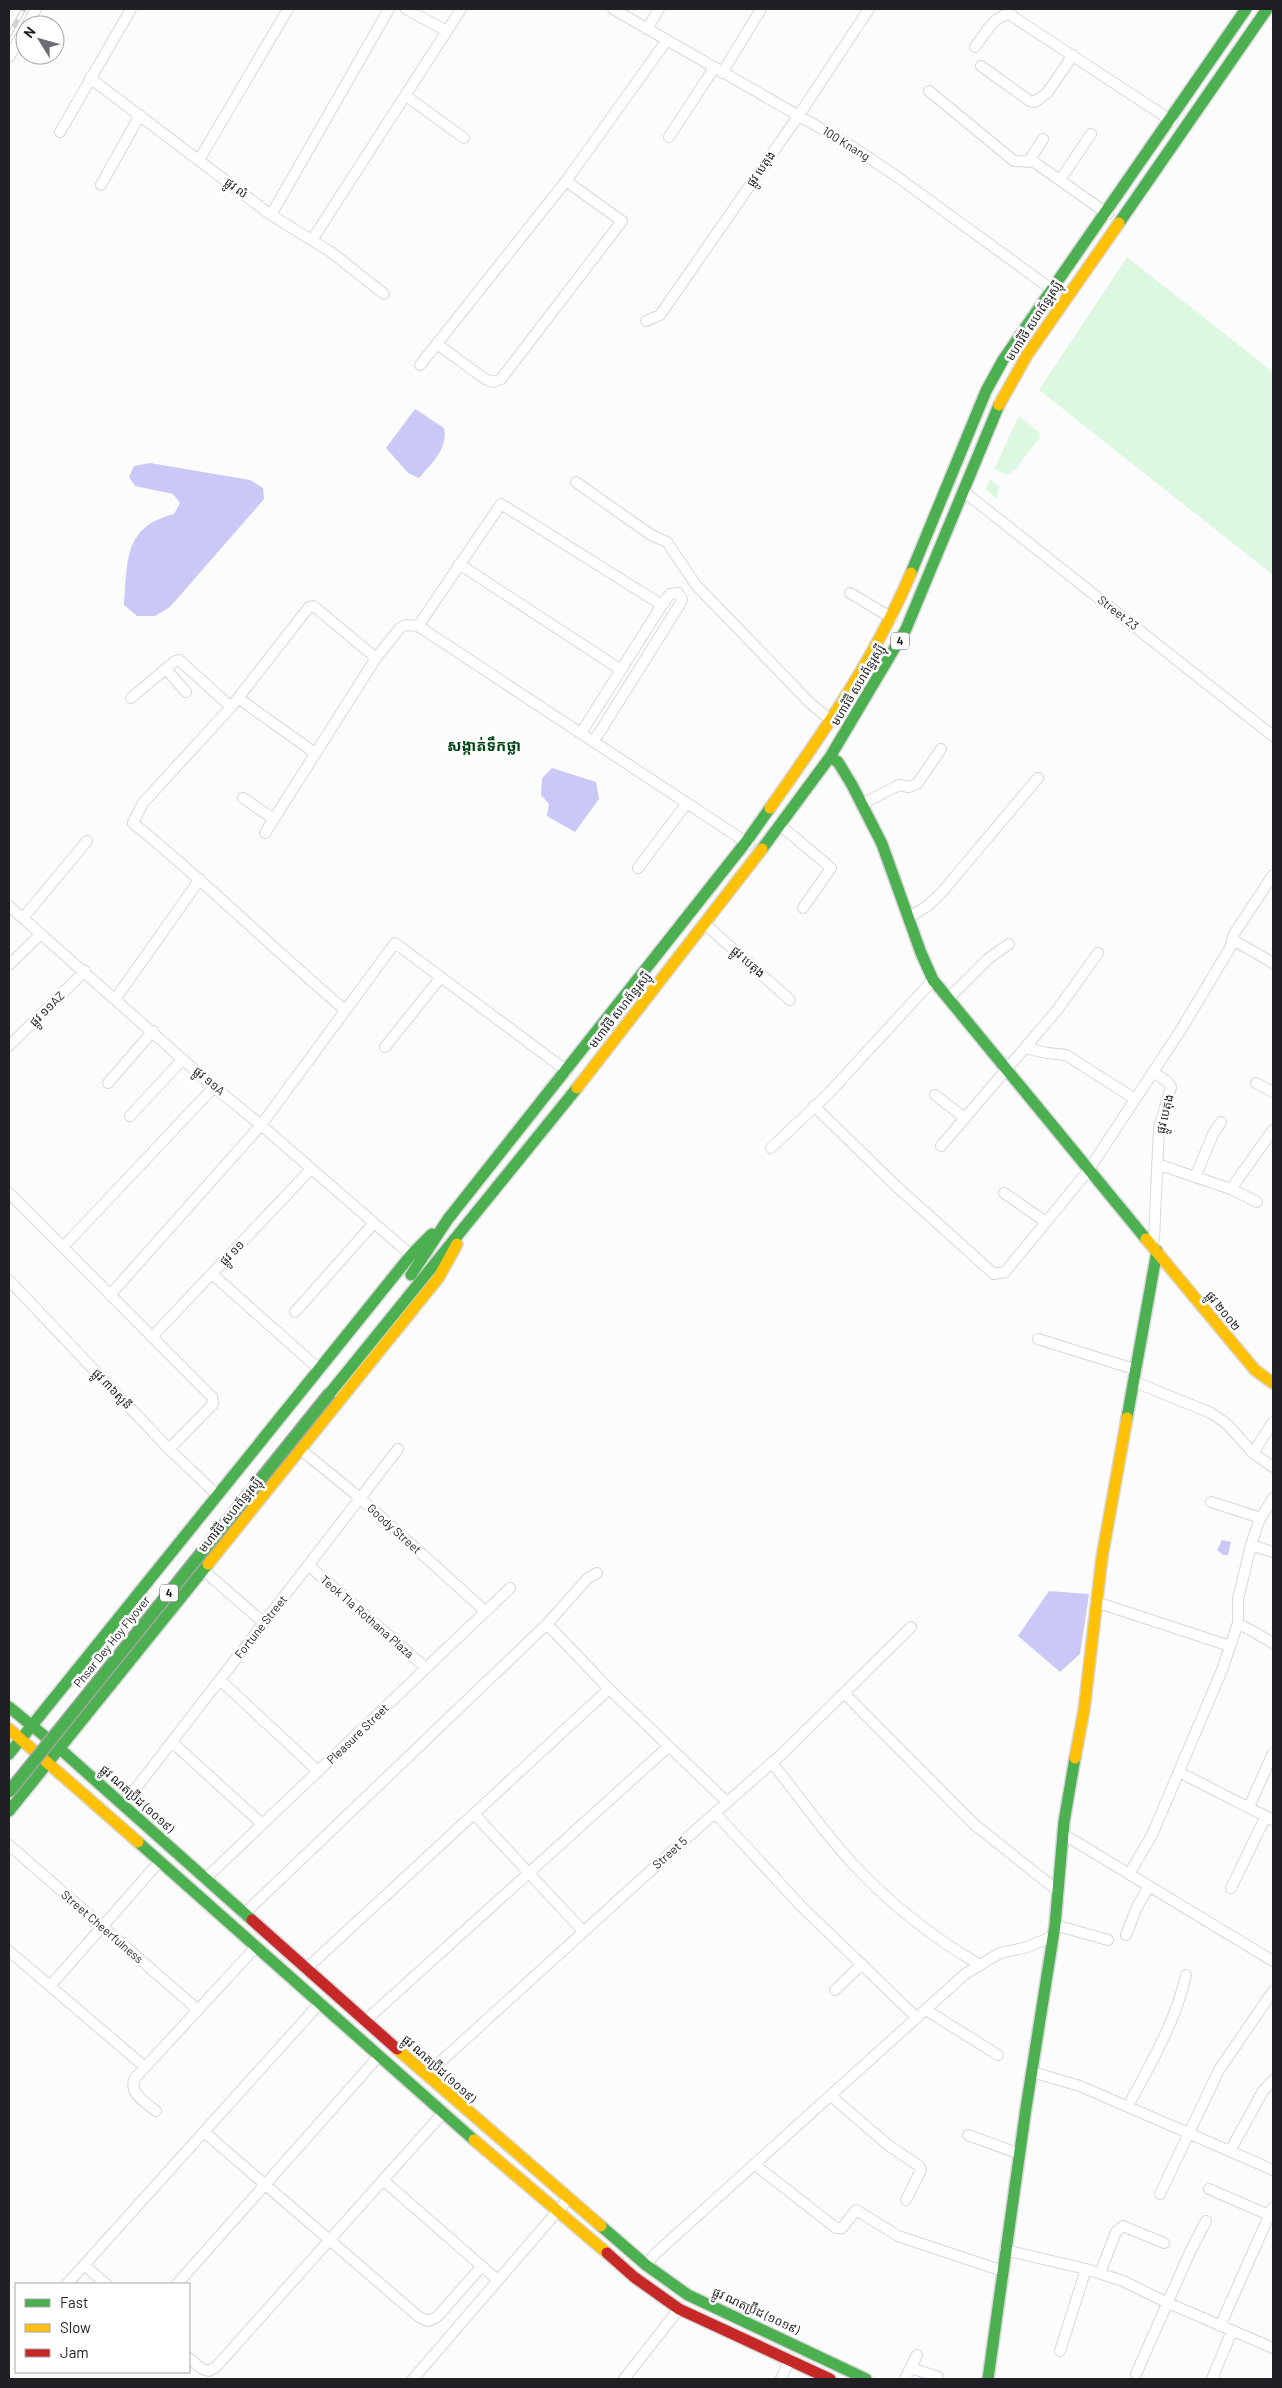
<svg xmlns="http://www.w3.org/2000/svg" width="1282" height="2388" font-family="Barlow,'Noto Sans Khmer',sans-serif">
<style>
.green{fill:#ddf8e0}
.water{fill:#cac8f6}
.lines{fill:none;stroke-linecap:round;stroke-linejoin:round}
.street-casing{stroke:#d8d8db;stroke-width:12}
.fast-casing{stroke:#d8d8db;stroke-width:14}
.slow-casing{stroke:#d8d8db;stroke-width:14}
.jam-casing{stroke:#d8d8db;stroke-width:14}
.street{stroke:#fff;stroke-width:10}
.fast{stroke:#4caf50;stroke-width:11}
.slow{stroke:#ffc107;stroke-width:11}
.jam{stroke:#c62828;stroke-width:11}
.rail-casing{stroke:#cfcfcf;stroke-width:5}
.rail{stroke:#fff;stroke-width:3;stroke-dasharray:9;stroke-linecap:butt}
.fast-bridge-casing{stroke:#9ea6a0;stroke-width:14;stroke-linecap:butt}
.fast-bridge{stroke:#4caf50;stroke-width:11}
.labels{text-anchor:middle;stroke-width:5;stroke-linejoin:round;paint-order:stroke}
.shield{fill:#fff;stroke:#626266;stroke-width:1}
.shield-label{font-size:11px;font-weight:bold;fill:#1f1f24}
.street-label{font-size:12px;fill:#1f1f24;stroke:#fff}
.quarter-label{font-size:15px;font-weight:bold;fill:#004415;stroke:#fff}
</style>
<rect width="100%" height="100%" fill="#fcfcfd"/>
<!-- green -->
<path class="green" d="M1127,257L1273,372V575L1039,390Z
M1019,416L1040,433L1039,438L1015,470L1006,475L994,469Z
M990,479L999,486L997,499L985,489Z"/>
<!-- water -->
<path class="water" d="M415,409L444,428C448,449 432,463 419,478L408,473L386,448Z
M150,463L250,480L263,488L264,499L170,607L155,616H137L124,605C128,560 123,527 174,514L180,503L173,494L135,486L129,477L134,466Z
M552,768L596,782L599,799L575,832L547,816L549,804L541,795L542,778Z
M1222,1540L1231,1542L1228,1555H1223L1217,1550Z
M1049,1591L1089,1594L1080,1654L1060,1672L1018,1636Z"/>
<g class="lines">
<!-- street casing -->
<g class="street-casing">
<path id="street" d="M406,9L447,31
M613,9L853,147L896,176L1054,291
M27,25L36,9
M647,29L659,9
M975,47C984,35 994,16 1009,14L1172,121
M9,57L25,29
M981,66L1030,101L1035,102L1047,93L1073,55
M722,73L761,9
M90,78L271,215L331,252L384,294
M929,91L1014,161L1034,162L1108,214
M406,96L464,138
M60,132L131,9
M669,137L714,68
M199,160L288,9
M1029,161L1043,139
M1060,180L1091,134
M101,185L140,115
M271,215L389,9
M312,240L461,9
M646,321L660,315L799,115L869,9
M437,344L485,379L493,382L501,379L622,221L566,181
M420,365L566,181L667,40
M576,482L651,535L667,542L696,585L810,703L832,721
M963,491L1273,736
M459,564L621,670
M850,593L892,618
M418,626L501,504L662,605
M166,669L186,692
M131,698L175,661L179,660L231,707
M238,698L315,753
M581,733L662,605L670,594L678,593L682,599L680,604L594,741
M243,798L274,819
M862,804L899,785L909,787L917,784L941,749
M780,825L831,868L803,908
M265,833L376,658L400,628L406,625L418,626L749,844
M638,868L687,803
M9,906L214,1087L261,1125L411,1255
M909,917L926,907L942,892L1038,778
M23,918L87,841
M705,924L790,1000
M1233,940L1273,963
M9,965L41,934
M116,998L200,879
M949,998L989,958L1009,944
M345,1010C273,949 207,883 133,823L143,803L231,707L309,607L313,606L316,608L376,658
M9,1046L85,971
M385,1047L441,977
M1025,1048L1047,1053L1066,1055L1135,1099
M108,1083L153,1031
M1256,1083L1273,1092
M935,1095L965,1118
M814,1106L895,1185L994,1274L1005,1272L1088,1171L1182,1028L1230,948L1234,934L1273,875
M130,1116L183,1059
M941,1146L1058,1009L1098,953
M771,1148L828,1094L933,980
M1157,1164L1231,1189L1257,1202
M1196,1175L1213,1134L1221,1122
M1231,1189L1273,1130
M9,1193L212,1397L213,1404L169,1449
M1004,1193L1046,1222
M1150,1242L1154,1239L1159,1128L1171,1087L1168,1082L1153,1072
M63,1247L214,1087
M212,1274L319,1369
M9,1280L169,1449L217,1495
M110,1295L261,1125L395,943L567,1071
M295,1312L374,1223
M152,1337L311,1169
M1038,1339L1137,1370
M1135,1382L1211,1413L1227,1424L1253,1453L1273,1467
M300,1449L360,1498L485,1611
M1253,1453L1273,1422
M1211,1502L1261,1518
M1251,1545L1273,1552
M308,1565L426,1668
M203,1570L264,1623
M1096,1602L1230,1646
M1238,1623L1273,1643
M547,1624L609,1689L727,1802
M220,1680L318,1771
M844,1693L975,1825L1058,1891
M172,1742L262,1824
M772,1763C799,1796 824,1833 853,1864C890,1904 931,1936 978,1964
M1179,1772L1273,1820
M123,1805L398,1449
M1249,1807L1273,1753
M715,1813L801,1906L917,2018
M474,1814L583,1931
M1063,1834L1273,1961
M9,1845L197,2009
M1129,1874L1152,1835L1222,1670L1238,1623V1599L1251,1545L1259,1521L1273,1498
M205,1879L510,1588
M1231,1888L1266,1816
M244,1914L547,1624L588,1578L597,1573
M1055,1925L1108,1940
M1126,1935L1137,1907L1149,1886
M9,1951L145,2067
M306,1969L609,1689
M50,1986L160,1861
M835,1990L862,1964
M926,2010L998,2055
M365,2021L668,1747
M1032,2072L1080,2086L1273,2170
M426,2075L681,1843L783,1753L911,1627
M831,2096L888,2145L919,2166L921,2170L906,2200
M1128,2106C1150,2065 1176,2021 1186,1975
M156,2111C145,2102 128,2093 135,2078L256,1947
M204,2132L419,2317L428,2321L437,2317L482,2266
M968,2135L1020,2154
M1230,2151L1263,2091L1273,2080
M754,2164L836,2228H842L856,2210L898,2236L1003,2271
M383,2180L493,2276
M1209,2189L1269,2215
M1160,2194L1219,2070L1273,1991
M1005,2250L1086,2269L1123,2281L1168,2303L1273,2348
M84,2265L106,2284
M646,2265L655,2254L965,1974L1000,1953L1024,1948L1052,1937
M1100,2273L1116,2232L1123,2226L1164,2243
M67,2284L320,2003
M177,2284L379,2056
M1220,2326L1273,2207
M1060,2351L1086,2269
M189,2358L202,2369L209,2371L216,2367L443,2113
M911,2368L938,2377
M1136,2374L1190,2252L1206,2221
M413,2379L568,2199
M624,2379L679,2309
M781,2379L790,2359
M905,2379L917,2355
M1212,2379L1232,2331"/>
</g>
<!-- fast casing -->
<g class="fast-casing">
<path id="fast" d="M1119,223L1267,9
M911,573L986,391L1003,360L1246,9
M830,757L838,762L852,785L882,844L921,953L933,980L1146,1239
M762,849L830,757L906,629L999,405
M411,1275L448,1219L746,842L770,808
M330,1393L577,1088
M1127,1418L1157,1251
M9,1707L59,1748L252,1920
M9,1754L411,1255L432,1234
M9,1811L208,1564
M138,1842L474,2140
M601,2226L646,2265L688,2295L866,2379
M988,2379L1026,2108L1055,1925L1064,1822L1075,1758"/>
</g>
<!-- slow casing -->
<g class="slow-casing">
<path id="slow" d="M999,405L1027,355L1119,223
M770,808C823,733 875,658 911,573
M577,1088L762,849
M1146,1239L1255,1370L1273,1383
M208,1564L439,1277L457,1244
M9,1729L138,1842
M1075,1758L1084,1710L1102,1557L1127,1418
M397,2049L601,2226
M474,2140L607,2253"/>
</g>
<!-- jam casing -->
<g class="jam-casing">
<path id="jam" d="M252,1920L397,2049
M607,2253L634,2277L679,2309L830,2379"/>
</g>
<!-- street -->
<use href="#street" class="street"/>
<!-- fast -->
<use href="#fast" class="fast"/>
<!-- slow -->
<use href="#slow" class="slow"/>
<!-- jam -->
<use href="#jam" class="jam"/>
<!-- rail casing -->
<g class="rail-casing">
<path id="rail" d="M9,35L24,9"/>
</g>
<!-- rail -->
<use href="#rail" class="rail"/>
<!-- fast-bridge casing -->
<g class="fast-bridge-casing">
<path id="fast-bridge" d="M9,1792L330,1393"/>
</g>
<!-- fast-bridge -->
<use href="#fast-bridge" class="fast-bridge"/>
</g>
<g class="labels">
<!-- shield labels -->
<g class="shield">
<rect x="891" y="632.5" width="18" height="17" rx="4"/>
<rect x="160" y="1584.5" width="18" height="17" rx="4"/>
</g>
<g class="shield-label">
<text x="900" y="645">4</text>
<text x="169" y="1597">4</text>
</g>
<!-- street labels -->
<g class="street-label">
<text transform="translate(846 144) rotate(32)" y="4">100 Knang</text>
<text transform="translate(761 169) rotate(-55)" y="4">ផ្លូវ បេតុង</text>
<text transform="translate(236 188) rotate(38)" y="4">ផ្លូវ លំ</text>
<text transform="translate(1034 321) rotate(-57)" y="4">មហាវិថី សហព័ន្ធរុស្ស៊ី</text>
<text transform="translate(1118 613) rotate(38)" y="4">Street 23</text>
<text transform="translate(858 685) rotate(-59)" y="4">មហាវិថី សហព័ន្ធរុស្ស៊ី</text>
<text transform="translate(748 962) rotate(42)" y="4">ផ្លូវ បេតុង</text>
<text transform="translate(47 1009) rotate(-45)" y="4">ផ្លូវ ១១AZ</text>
<text transform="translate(620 1010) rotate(-52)" y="4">មហាវិថី សហព័ន្ធរុស្ស៊ី</text>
<text transform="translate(209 1081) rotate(41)" y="4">ផ្លូវ ១១A</text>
<text transform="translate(1165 1114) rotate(-77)" y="4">ផ្លូវ បេតុង</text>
<text transform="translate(232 1253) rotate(-46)" y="4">ផ្លូវ ១១</text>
<text transform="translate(1223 1311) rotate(51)" y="4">ផ្លូវ ២០០២</text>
<text transform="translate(112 1389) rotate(46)" y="4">ផ្លូវ ៣៦សូនី</text>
<text transform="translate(230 1515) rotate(-51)" y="4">មហាវិថី សហព័ន្ធរុស្ស៊ី</text>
<text transform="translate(394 1529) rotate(42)" y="4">Goody Street</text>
<text transform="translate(367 1617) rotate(41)" y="4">Teok Tla Rothana Plaza</text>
<text transform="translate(261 1627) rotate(-52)" y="4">Fortune Street</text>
<text transform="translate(112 1642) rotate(-51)" y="4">Phsar Dey Hoy Flyover</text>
<text transform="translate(358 1734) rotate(-44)" y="4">Pleasure Street</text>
<text transform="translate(137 1799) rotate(42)" y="4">ផ្លូវ ណតប្រ៊ីដ (១០១៩)</text>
<text transform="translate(670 1853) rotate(-42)" y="4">Street 5</text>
<text transform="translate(102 1927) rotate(41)" y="4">Street Cheerfulness</text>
<text transform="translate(439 2069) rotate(42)" y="4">ផ្លូវ ណតប្រ៊ីដ (១០១៩)</text>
<text transform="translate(756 2311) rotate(25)" y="4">ផ្លូវ ណតប្រ៊ីដ (១០១៩)</text>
</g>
<!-- quarter labels -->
<g class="quarter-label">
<text x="484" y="751">សង្កាត់ទឹកថ្លា</text>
</g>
</g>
<!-- border -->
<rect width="1282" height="2388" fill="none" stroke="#1f1f24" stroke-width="20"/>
<!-- legend -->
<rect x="15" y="2283" width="175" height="90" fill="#ffffff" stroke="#a5a5a7"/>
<rect x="25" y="2299" width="25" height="8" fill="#4caf50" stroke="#a5a5a7"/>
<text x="60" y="2308" font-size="15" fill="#1f1f24">Fast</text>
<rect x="25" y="2324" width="25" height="8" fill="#ffc107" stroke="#a5a5a7"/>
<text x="60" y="2333" font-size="15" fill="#1f1f24">Slow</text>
<rect x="25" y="2349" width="25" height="8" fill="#c62828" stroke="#a5a5a7"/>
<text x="60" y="2358" font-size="15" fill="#1f1f24">Jam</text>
<!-- north arrow -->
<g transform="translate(40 40) rotate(307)"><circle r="24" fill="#ffffff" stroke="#a5a5a7"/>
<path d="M0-4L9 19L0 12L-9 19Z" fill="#6c6c70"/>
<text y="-8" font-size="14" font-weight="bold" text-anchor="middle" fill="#1f1f24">N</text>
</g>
</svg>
